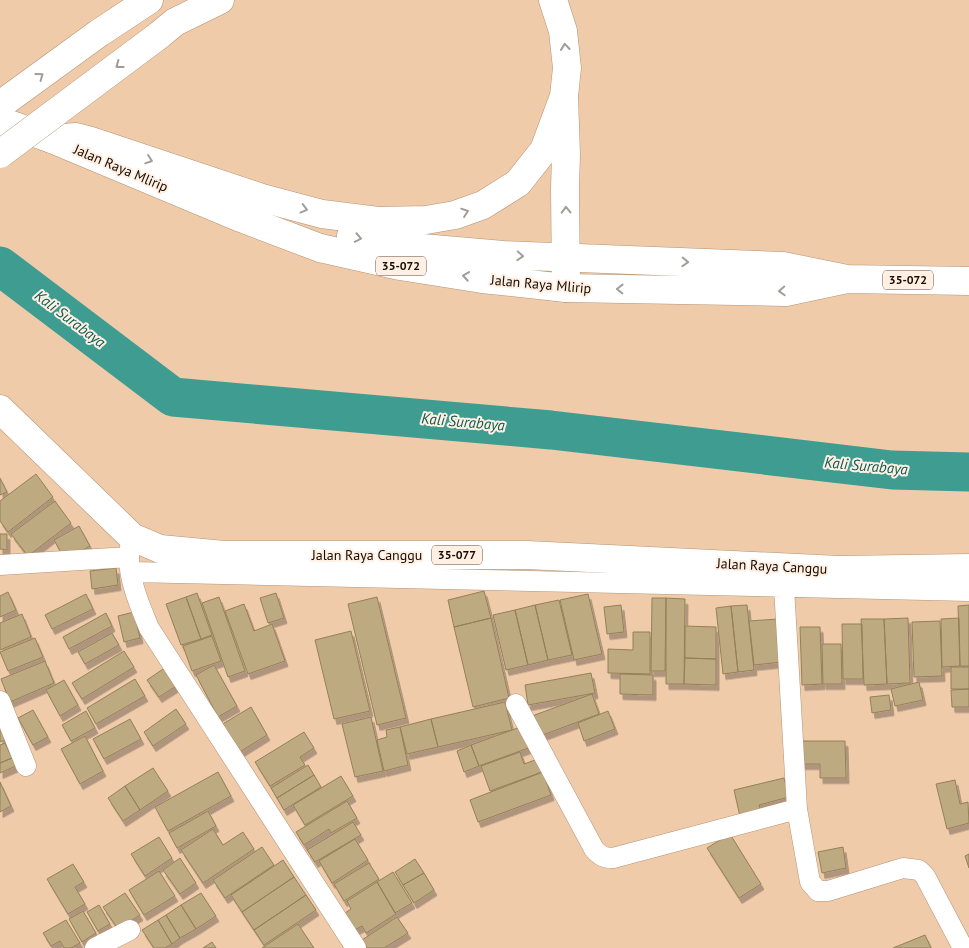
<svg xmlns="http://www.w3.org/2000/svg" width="969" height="948" font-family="'PT Sans',sans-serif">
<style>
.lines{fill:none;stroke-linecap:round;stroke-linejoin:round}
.river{stroke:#3e9c91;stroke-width:39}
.building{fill:#beaa81;stroke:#948059;filter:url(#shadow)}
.minor-casing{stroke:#b59373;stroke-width:21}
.primary-casing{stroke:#b59373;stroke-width:29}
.motorway-casing{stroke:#b59373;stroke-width:29}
.minor{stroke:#fff;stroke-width:20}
.primary{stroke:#fff;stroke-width:28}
.motorway{stroke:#fff;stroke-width:28}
.motorway-bridge-casing{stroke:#b59373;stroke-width:29;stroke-linecap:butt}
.motorway-bridge{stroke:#fff;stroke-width:28}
.oneway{stroke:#a29d9a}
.labels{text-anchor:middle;stroke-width:4;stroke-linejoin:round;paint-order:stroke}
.shield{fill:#fff0e3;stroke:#5d5046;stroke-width:1}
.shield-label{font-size:12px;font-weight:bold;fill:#170b02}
.street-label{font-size:14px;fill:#170b02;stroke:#fff0e3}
.water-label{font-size:15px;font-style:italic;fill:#0c5c54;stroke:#fff0e3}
</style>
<defs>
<filter id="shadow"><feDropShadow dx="3" dy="5.5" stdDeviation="0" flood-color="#0004"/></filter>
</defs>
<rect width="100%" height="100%" fill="#efcbaa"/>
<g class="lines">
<!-- river -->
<path class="river" d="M0,266L173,397L551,430L892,470L969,472"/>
</g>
<!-- building -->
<path class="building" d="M36,474L53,497L8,532L0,521V501Z
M0,478L7,492L0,495Z
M55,501L71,523L28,556L11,534Z
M79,526L90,546L65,560L54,540Z
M0,534H7V550L0,549Z
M116,568L118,585L92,589L90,571Z
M484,591L491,618L454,627L448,600Z
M8,592L16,610L0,617V596Z
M197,593L212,635L201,639L186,597Z
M276,593L284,618L268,623L260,598Z
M86,594L93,609L52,629L45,615Z
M588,594L602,654L574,660L560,600Z
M186,597L201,639L181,645L166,604Z
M219,597L245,671L228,677L202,603Z
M377,597L406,718L377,725L348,604Z
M652,598H666L665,671H651Z
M666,598L685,599L684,684H666Z
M559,600L572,655L548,660L535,605Z
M244,604L254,631L272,624L285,661L248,674L225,611Z
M535,605L548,660L528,665L515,610Z
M621,605L624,632L607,634L604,607Z
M747,605L754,670L738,672L731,606Z
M969,605V666H960L958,606Z
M731,606L738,672L723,674L716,608Z
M515,610L528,665L506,670L493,615Z
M134,612L140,638L124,642L118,616Z
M106,613L112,626L69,649L63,637Z
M22,614L31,637L0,650V623Z
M491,618L509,698L473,707L454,627Z
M908,618L910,683L887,684L884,619Z
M959,618L960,666L942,667L941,619Z
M778,619L782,662L754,665L749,621Z
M861,619H884L887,684L864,685Z
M940,621L942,676L914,677L912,622Z
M842,624H862L863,679H843Z
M685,626L716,627V659L685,658Z
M800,627H820L822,684L802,685Z
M351,631L370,711L334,719L315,640Z
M633,632H650V674L608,673V649L633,650Z
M112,633L119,645L85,664L78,652Z
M212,636L221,661L192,671L183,646Z
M35,638L43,657L8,671L0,652Z
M822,644H841L842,684H823Z
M124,651L134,667L82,699L72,683Z
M685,658L716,659V685L684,684Z
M45,661L54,683L10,702L1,679Z
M214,665L237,706L218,717L196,675Z
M166,667L178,685L159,697L147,680Z
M951,667H969V689H951Z
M591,673L595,693L528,705L525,685Z
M620,674L653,675V695L620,694Z
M135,679L145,696L96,724L87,708Z
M64,680L78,705L60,716L46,690Z
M919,682L923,700L895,706L891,689Z
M969,689V707H952L951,690Z
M592,694L599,714L540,736L532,716Z
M889,695L891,710L872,713L870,697Z
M505,702L512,730L438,747L431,719Z
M251,707L267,735L238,753L221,725Z
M176,709L186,724L153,746L144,732Z
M33,710L48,737L33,745L18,718Z
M86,711L95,728L71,741L62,725Z
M608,711L615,729L584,741L578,723Z
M371,717L383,771L355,777L342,724Z
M130,719L141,739L104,759L93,739Z
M431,719L438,747L407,754L400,727Z
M0,724L9,738L0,742Z
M523,726L531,747L479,766L471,745Z
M400,727L408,765L384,771L377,740L387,737L386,730Z
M304,732L314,748L300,757L305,765L270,786L255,762Z
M85,736L103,771L80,784L61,749Z
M802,741H845L846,778H820V764H802Z
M5,743L12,758L0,763V745Z
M471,745L479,766L464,772L457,751Z
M520,752L524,764L538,759L542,772L490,791L481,766Z
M12,758L16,766L0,773V763Z
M308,765L314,775L277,798L271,788Z
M153,768L168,791L140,810L125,786Z
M218,772L231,796L168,831L155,807Z
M543,772L551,795L478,822L470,800Z
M314,775L321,787L284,810L277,798Z
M341,776L353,796L305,825L293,805Z
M784,778L789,797L759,805L762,815L741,821L734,790Z
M955,780L960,804L968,802L969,823L947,829L936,784Z
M0,782L11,806L0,812Z
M125,786L140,810L123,821L108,798Z
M347,801L357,818L331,833L329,829L304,845L296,832Z
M208,811L216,826L177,848L169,833Z
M353,822L361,835L315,862L307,850Z
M213,829L223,845L243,832L254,849L203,883L181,850Z
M730,834L761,884L739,898L707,848Z
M159,837L172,858L145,876L131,854Z
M355,839L368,860L332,883L319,861Z
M262,847L274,865L225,898L213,880Z
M843,847L846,868L822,873L818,852Z
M969,854V868L965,856Z
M180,858L196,883L180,894L163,870Z
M415,859L424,873L403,885L395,872Z
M283,860L294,877L242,912L231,895Z
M369,863L379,879L344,901L334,884Z
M73,864L84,882L75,887L85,904L68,914L47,879Z
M159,871L175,896L144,915L129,890Z
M393,872L412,903L395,913L377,882Z
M424,873L434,890L414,903L403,885Z
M294,877L306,895L254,930L242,912Z
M377,882L396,914L366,933L362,926L353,931L342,915L351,909L347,901Z
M125,893L140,915L118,929L103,907Z
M201,893L216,916L196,929L181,905Z
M306,895L316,910L264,945L254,930Z
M99,905L110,924L98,931L87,912Z
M181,905L196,929L180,938L166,915Z
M83,911L96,933L82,942L69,919Z
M166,915L180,938L172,944L158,920Z
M397,917L408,933L384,948H367L362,940Z
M66,920L80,943L71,948H64L60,941L51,946L43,933Z
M158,920L172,944L165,948H154L142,930Z
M298,924L314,948H262Z
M925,935L931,948H893Z
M212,942L216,948H203Z"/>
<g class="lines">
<!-- minor casing -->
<g class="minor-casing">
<path id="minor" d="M132,537C131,544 129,550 129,557C129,581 140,606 149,628L356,948
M0,565L129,557
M131,572L969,591
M784,587L797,809L810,882L818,891H828L903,868L919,870L925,876L963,948
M0,701L26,766
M516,704L594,849C600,856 604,858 613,858L797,809
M95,948L130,930"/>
</g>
<!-- primary casing -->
<g class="primary-casing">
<path id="primary" d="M0,121L52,139L241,218L320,248L400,266L482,279L566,288L786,292L847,279
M351,236L399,246L503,255L783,266L847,279L969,281
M0,409L132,537L160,549L224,555H527L839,570L969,568"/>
</g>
<!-- motorway casing -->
<g class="motorway-casing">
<path id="motorway" d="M553,0L563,31L567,68L564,96L566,154L565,189L566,288
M158,36L175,22L220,0
M0,105L99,33L149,0
M52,139L76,137L91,141L262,198L322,214L378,221L426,220L455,215L483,205L518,183L544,150L564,96"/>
</g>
<!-- minor -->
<use href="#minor" class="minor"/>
<!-- primary -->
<use href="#primary" class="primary"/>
<!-- motorway -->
<use href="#motorway" class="motorway"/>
<!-- motorway-bridge casing -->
<g class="motorway-bridge-casing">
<path id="motorway-bridge" d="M0,154L158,36"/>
</g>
<!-- motorway-bridge -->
<use href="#motorway-bridge" class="motorway-bridge"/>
</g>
<!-- one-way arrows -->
<defs><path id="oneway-chevron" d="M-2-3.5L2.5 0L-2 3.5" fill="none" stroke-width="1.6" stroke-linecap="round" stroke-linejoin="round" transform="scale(1.25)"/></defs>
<g class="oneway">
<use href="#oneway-chevron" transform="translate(565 47) rotate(-96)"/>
<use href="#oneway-chevron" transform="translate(119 65) rotate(143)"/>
<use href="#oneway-chevron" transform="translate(40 76) rotate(-36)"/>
<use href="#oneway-chevron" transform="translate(149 160) rotate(19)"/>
<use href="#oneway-chevron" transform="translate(304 209) rotate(15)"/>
<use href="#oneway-chevron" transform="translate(566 210) rotate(-91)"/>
<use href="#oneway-chevron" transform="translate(465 212) rotate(-19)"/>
<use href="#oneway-chevron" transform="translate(358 238) rotate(11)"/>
<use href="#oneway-chevron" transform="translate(520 256) rotate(3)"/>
<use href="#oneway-chevron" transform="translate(685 262) rotate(2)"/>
<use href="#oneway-chevron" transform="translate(466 276) rotate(-171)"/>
<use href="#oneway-chevron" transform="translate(620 289) rotate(-179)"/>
<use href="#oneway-chevron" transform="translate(782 291) rotate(177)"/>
</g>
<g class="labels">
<!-- shield labels -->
<g class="shield">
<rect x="376" y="256.5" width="50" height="19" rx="4"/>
<rect x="883" y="270.5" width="50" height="19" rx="4"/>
<rect x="432" y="545.5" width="50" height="19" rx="4"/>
</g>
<g class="shield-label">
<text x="401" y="270">35-072</text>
<text x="908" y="284">35-072</text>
<text x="457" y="559">35-077</text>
</g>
<!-- street labels -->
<g class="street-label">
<text transform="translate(121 168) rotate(23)" y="5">Jalan Raya Mlirip</text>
<text transform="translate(541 284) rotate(5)" y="5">Jalan Raya Mlirip</text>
<text x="367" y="560">Jalan Raya Canggu</text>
<text transform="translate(772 566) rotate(3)" y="5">Jalan Raya Canggu</text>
</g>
<!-- water labels -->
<g class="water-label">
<text transform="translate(70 319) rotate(37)" y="5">Kali Surabaya</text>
<text transform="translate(463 422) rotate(5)" y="5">Kali Surabaya</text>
<text transform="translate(866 466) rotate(5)" y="5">Kali Surabaya</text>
</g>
</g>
</svg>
